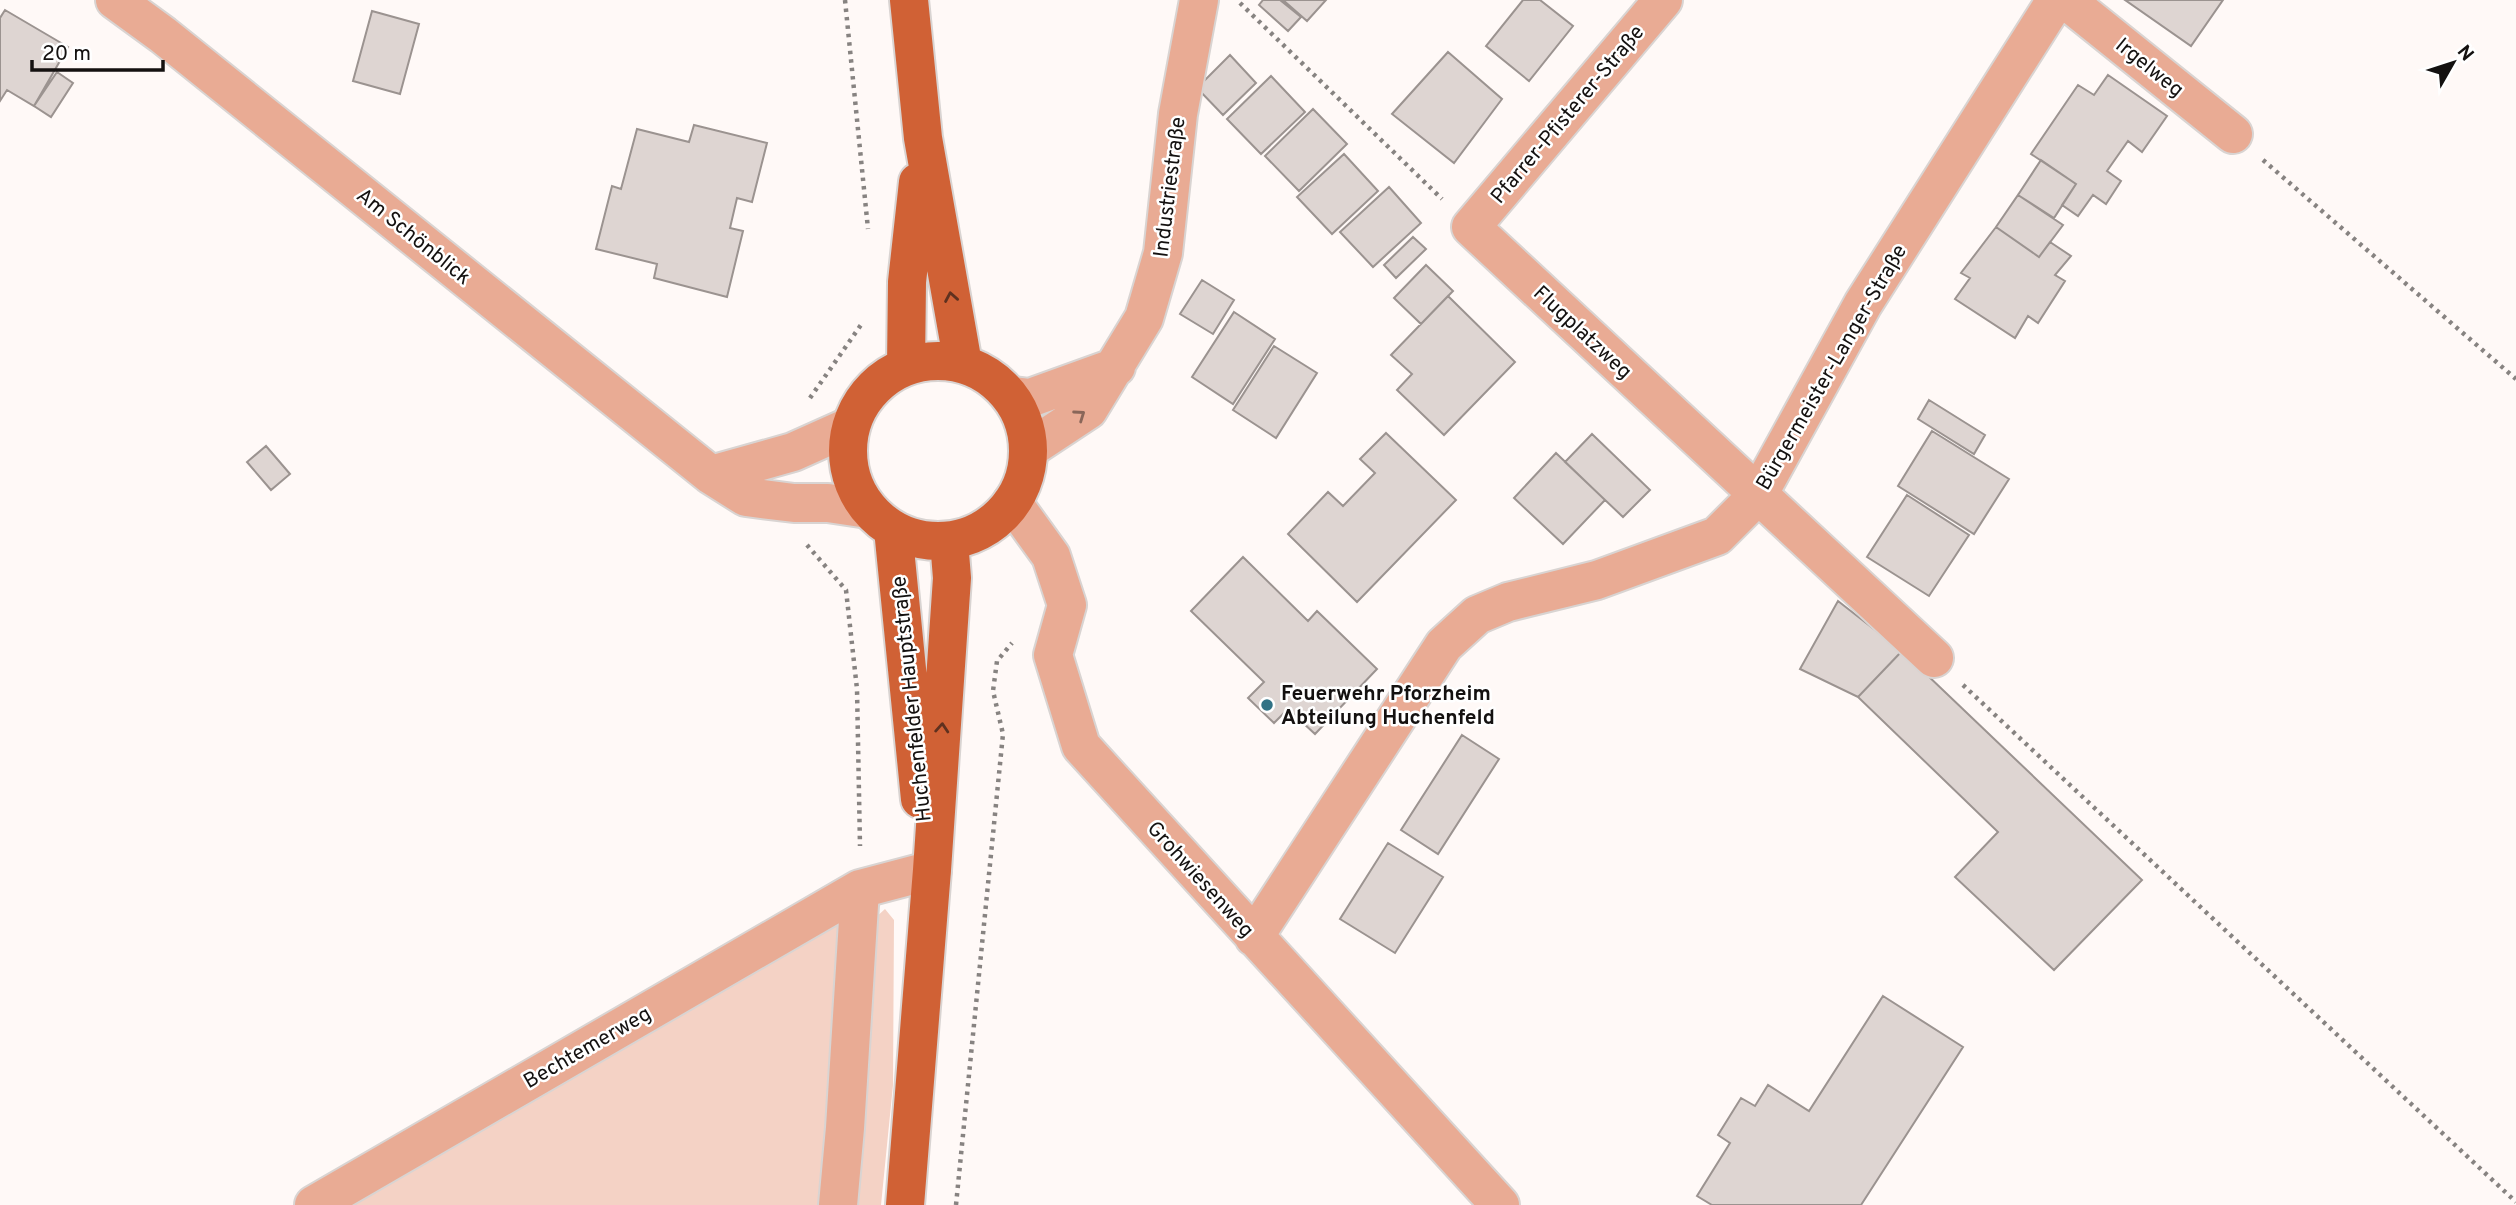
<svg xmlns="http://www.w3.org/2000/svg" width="2516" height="1205" font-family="Overpass,sans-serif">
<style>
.green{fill:#f4d2c5}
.building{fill:#ded5d2;stroke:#9b9390;stroke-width:2}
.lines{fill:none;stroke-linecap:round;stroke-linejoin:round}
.minor-casing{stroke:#d9d4d2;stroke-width:42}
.major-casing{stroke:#d9d4d2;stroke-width:42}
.path{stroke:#878381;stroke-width:4.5;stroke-dasharray:3.5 5;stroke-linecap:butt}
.minor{stroke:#e9ab94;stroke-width:38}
.major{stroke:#d06135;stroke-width:38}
.oneway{stroke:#5f311f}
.oneway2{stroke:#896659}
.poi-dot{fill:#317285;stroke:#fff;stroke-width:2.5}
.labels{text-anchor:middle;stroke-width:5;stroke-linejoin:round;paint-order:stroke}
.street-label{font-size:21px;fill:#141110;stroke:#fff}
.poi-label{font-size:21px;font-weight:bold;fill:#141110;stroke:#fff;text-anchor:start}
</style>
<rect width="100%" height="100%" fill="#fff9f7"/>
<!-- green -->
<path class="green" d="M860,889L830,1205H314Z
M885,909L894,920L893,1085L881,1205H851L874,919Z"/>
<!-- building -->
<path class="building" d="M1263,0H1280L1301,17L1288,31L1259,5Z
M1283,0H1326L1307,21Z
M1523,0H1540L1573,26L1529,81L1486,46Z
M2125,0H2223L2191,46Z
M5,10L68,47L34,106L7,90L0,101V18Z
M372,11L419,24L400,94L353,81Z
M1448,52L1502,99L1454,163L1392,114Z
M1230,55L1256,83L1223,115L1197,88Z
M57,72L73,83L51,117L34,106Z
M2108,75L2167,116L2142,152L2128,141L2107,171L2121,181L2106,204L2093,195L2078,216L2062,205L2076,184L2031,154L2078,85L2094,95Z
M1271,76L1305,112L1261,154L1227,119Z
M1313,109L1347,144L1299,191L1265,156Z
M694,125L767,143L752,202L737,198L730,228L743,231L727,297L654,278L657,264L596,249L612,186L621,189L637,129L689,142Z
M1344,154L1378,191L1332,234L1297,197Z
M2041,160L2076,184L2054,218L2018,195Z
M1389,187L1421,223L1373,267L1340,232Z
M2018,195L2063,225L2039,257L1996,227Z
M1996,227L2039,257L2050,242L2071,256L2055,275L2065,281L2038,323L2028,316L2015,338L1955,299L1970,278L1961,273Z
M1413,237L1426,249L1396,278L1384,265Z
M1426,265L1453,291L1421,324L1394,298Z
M1202,280L1234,300L1213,334L1180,314Z
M1448,296L1515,362L1444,435L1397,390L1412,374L1391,355Z
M1234,312L1275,339L1233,404L1192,377Z
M1274,346L1317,373L1276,438L1233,410Z
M1929,400L1985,435L1974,454L1918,419Z
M1932,431L2009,479L1974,534L1898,486Z
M1386,433L1456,500L1357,602L1288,534L1328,492L1343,506L1375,473L1360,459Z
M1592,434L1650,490L1623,517L1565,462Z
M266,446L290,474L271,490L247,462Z
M1556,453L1605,500L1563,544L1514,498Z
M1907,495L1969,535L1929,596L1867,557Z
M1243,557L1308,621L1317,611L1377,669L1315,734L1288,709L1274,723L1248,698L1264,682L1191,611Z
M1838,601L1902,651L1858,697L1800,669Z
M1902,651L2142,880L2054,970L1955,877L1998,832L1858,697Z
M1462,735L1499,759L1438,854L1401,830Z
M1388,843L1443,877L1395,953L1340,919Z
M1883,996L1963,1047L1861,1205H1712L1697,1196L1730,1143L1718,1135L1741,1098L1755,1106L1768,1085L1809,1111Z"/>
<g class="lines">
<!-- minor casing -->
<g class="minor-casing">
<path id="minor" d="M115,0L163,35L711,475L746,497L794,503H828L868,509
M1663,0L1471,227L1934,658
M2066,0L2233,134
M1013,396L1030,398L1116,367
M1029,449L1088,410L1144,318L1163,253L1178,114L1199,0
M711,475L793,452L851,426
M1012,502L1051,556L1067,605L1053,655L1081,746L1500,1205
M1254,937L1444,645L1477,615L1508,602L1597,580L1717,536L1758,495L1863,304L2056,0
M314,1205L860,889L932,870
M838,1205L845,1128L860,889"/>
</g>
<!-- major casing -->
<g class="major-casing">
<path id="major" d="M909,0L923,138L963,364
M848 451a90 90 0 1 1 180 0a90 90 0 1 1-180 0Z
M906,366L907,282L918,182
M893,529L920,799
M905,1205L932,870L952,578L949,541"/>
</g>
<!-- path -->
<path class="path" d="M845,0L868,229
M1240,3L1442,199
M2263,160L2516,379
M810,398L863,322
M807,545L846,590L857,689L860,846
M1963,685L2516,1202
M956,1205L1003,734L993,691L997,661L1012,643"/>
<!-- minor -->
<use href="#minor" class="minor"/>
<!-- major -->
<use href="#major" class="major"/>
</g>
<!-- one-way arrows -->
<defs><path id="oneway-chevron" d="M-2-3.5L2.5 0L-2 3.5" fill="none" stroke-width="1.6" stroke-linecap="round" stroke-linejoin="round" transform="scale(1.75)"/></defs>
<g class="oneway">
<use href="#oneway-chevron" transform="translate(951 297) rotate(-100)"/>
<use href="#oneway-chevron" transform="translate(942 728) rotate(-86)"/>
</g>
<use class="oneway2" href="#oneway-chevron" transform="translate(1080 415) rotate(-35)"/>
<!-- markers -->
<circle class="poi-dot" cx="1267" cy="705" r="7"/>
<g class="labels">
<!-- street labels -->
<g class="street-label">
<text transform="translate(2150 67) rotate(39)" y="7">Irgelweg</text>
<text transform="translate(1567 114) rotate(-50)" y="7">Pfarrer-Pfisterer-Straße</text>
<text transform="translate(1169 187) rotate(-83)" y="7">Industriestraße</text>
<text transform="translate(414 236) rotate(39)" y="7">Am Schönblick</text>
<text transform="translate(1583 332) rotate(43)" y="7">Flugplatzweg</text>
<text transform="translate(1831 367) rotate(-60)" y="7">Bürgermeister-Langer-Straße</text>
<text transform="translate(911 699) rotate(-96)" y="7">Huchenfelder Hauptstraße</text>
<text transform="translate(1201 879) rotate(48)" y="7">Grohwiesenweg</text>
<text transform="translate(587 1047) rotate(-30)" y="7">Bechtemerweg</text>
</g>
<!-- poi labels -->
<g class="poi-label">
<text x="1281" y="700">Feuerwehr Pforzheim<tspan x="1281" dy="24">Abteilung Huchenfeld</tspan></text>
</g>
</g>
<!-- north arrow -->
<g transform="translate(2453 63) rotate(51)" stroke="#ffffff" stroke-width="5" paint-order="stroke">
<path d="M0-5L12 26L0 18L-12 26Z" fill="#141110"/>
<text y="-10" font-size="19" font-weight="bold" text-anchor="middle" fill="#141110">N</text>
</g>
<!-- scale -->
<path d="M32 60v10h131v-10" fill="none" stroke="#141110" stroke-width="3.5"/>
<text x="42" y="60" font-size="21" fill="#141110" stroke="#ffffff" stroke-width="5" paint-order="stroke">20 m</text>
</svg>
